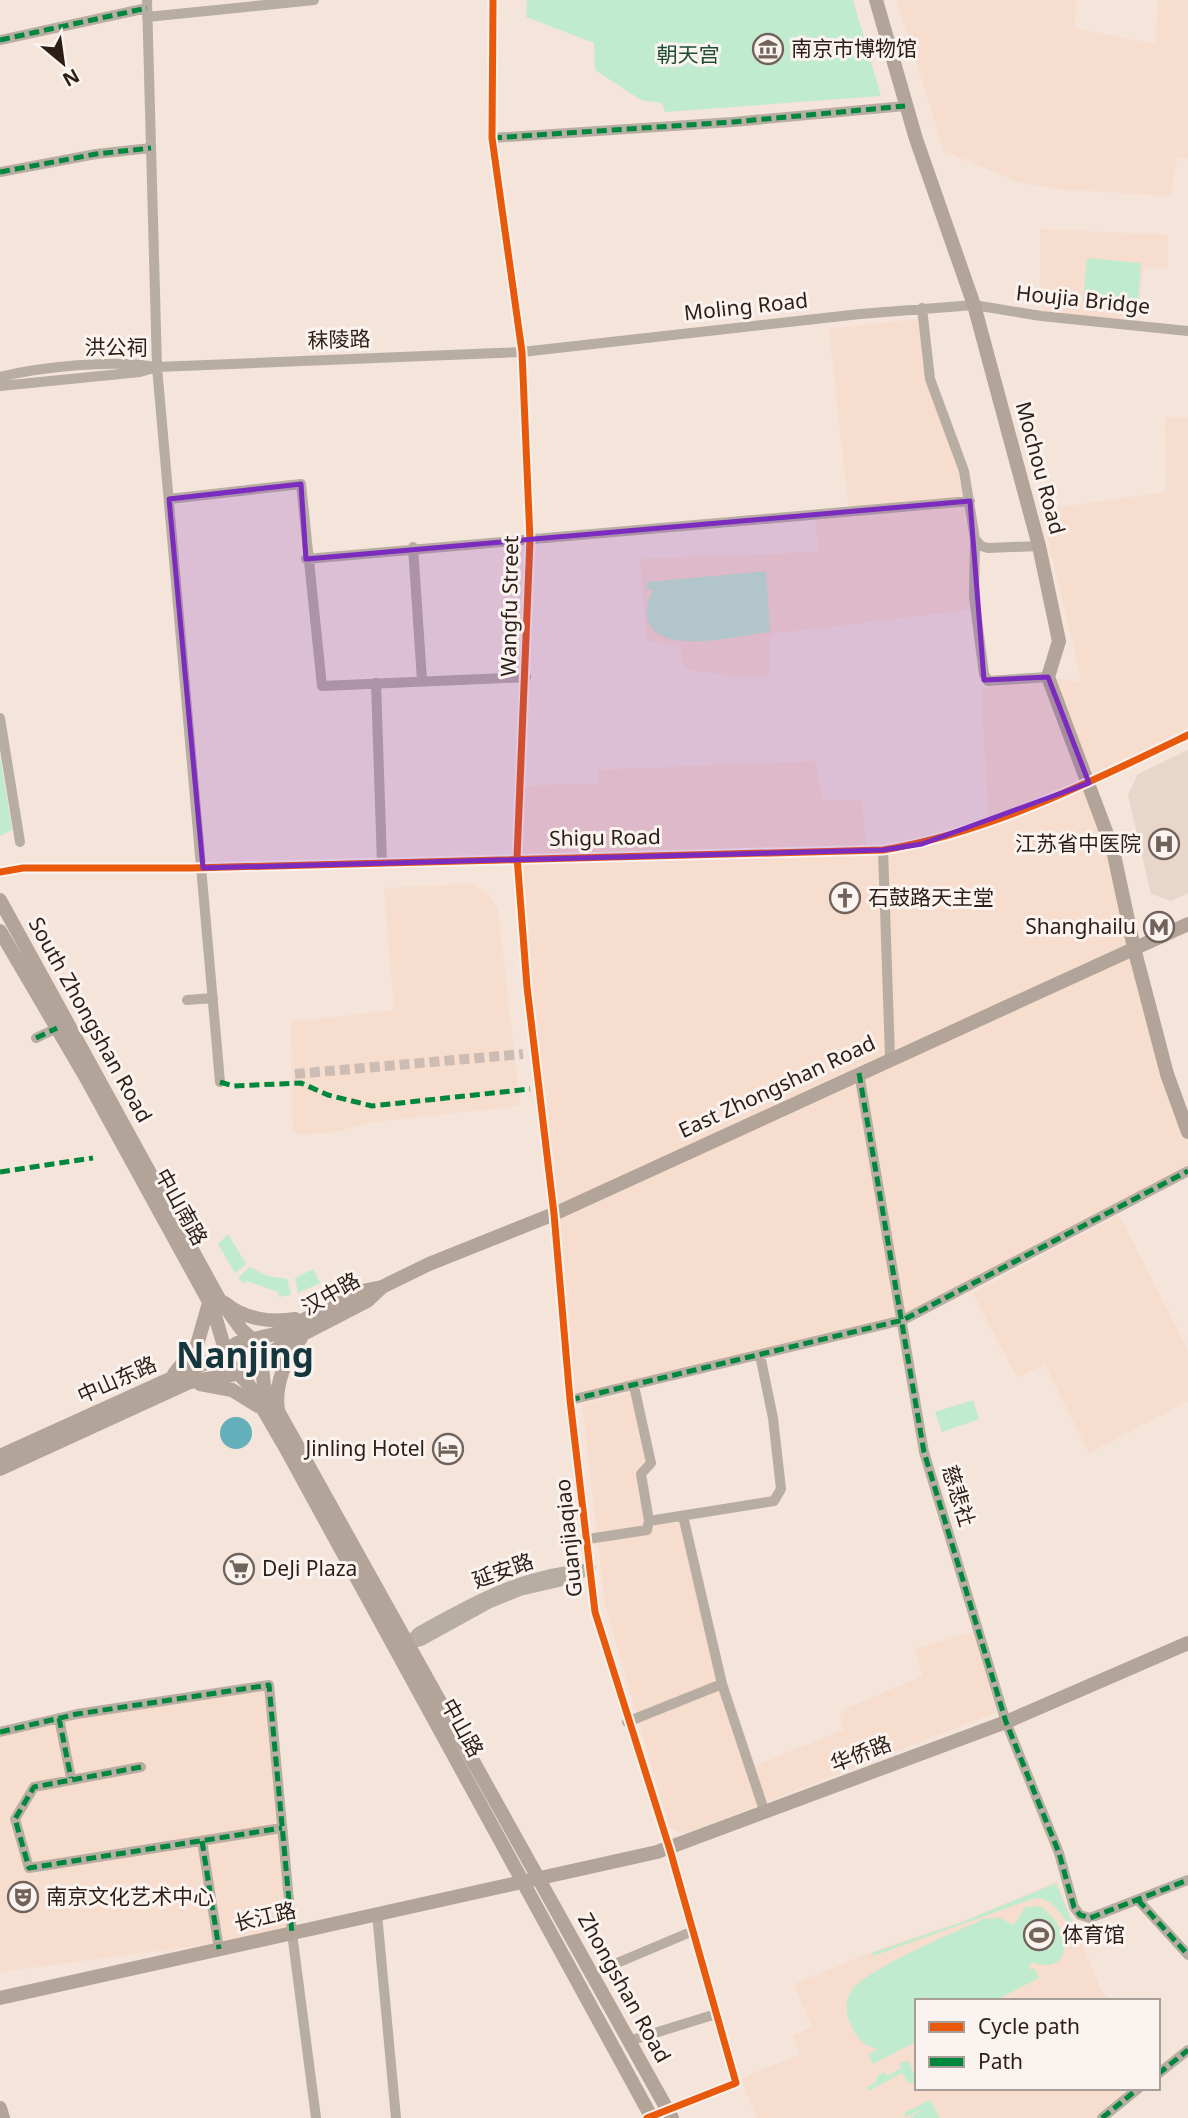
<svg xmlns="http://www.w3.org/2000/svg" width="1188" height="2118" font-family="'Noto Sans','Noto Sans SC',sans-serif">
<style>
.built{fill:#f7ddcd}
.medical{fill:#e9d6ca}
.green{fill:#c0ebce}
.water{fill:#63b0ba}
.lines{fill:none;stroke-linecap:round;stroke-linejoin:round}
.minor-tunnel{stroke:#ccbcb3;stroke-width:10;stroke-dasharray:10 5;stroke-linecap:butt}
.minor{stroke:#b8ada2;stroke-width:10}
.major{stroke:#b2a498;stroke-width:14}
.quiet{stroke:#00873e;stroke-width:5;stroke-dasharray:10 5;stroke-linecap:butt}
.cycleway-casing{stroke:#fbf3ef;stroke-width:11}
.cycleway{stroke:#e8590c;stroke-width:7}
.marked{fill:#7b2cbf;fill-opacity:0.2;stroke:#7b2cbf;stroke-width:5;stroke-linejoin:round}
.labels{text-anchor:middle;stroke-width:6;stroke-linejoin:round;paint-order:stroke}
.poi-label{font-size:21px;fill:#2b1e16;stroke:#fbf3ef;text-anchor:start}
.park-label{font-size:21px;fill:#1d4c37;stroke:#fbf3ef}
.street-label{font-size:21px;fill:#2b1e16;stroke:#fbf3ef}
.town-label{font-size:35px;font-weight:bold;fill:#15363d;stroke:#fbf3ef}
</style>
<rect width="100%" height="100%" fill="#f4e4da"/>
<!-- built -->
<path class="built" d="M897,0H1077L1074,28L1156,44L1158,0H1188V158L1177,157L1171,196L1056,189L1018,182L944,151Z
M1040,229L1168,235V268L1144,267L1136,325L1041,316Z
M918,319L929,366L964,471L976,609L771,634L769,675L731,676L684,669L680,646L647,641L640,559L819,552L815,516L849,512L829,329Z
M1165,417H1188V727L1089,783L1188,1126V1171L903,1320L570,1400L517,857L521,786L599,783L598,770L815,761L823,800L861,799L867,851L989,820L981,689L1048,677L1082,682L1041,510L1166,492Z
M473,884L488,893L498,909L520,1106L371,1122L332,1133L293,1134L291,1022L394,1010L384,888Z
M1119,1215L1188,1350V1401L1089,1453L1045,1364L1017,1378L973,1293Z
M636,1392L651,1463L641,1474L649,1521L683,1516L722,1684L750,1768L843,1730L840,1711L923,1676L915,1649L973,1632L997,1712L684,1834L669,1827L605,1604L582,1404Z
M269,1685L292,1933L0,1972V1732Z
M1057,1881L1100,1988L1110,2001H917V2088H1133L1095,2118H757L741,2079L800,2054L793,2035L812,2027L794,1984L885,1947L966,1920Z"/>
<!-- medical -->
<path class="medical" d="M1188,750V893L1171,901L1151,894L1128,795L1138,774Z"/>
<!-- green -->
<path class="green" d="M527,0H853L881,96L665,112L662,103L641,100L595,70L594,43L526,17Z
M1087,258L1141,263L1138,304L1083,300Z
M766,571L770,632C741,635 660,657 648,621C645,610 647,600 653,590H647V582Z
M0,755L12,830L0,836Z
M228,1234L246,1264L235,1273L218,1244Z
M249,1267L268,1276L287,1279L291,1295L279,1297L278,1292L247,1281L244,1284L238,1278Z
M313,1269L320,1283L298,1293L295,1278Z
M973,1400L979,1419L942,1432L935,1412Z
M1056,1883L1074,1927C1060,1919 1056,1898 1035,1898L873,1956L872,1953L965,1921Z
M1040,1906C1070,1925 1077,1978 1031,1962L1029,1970L1034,1968L1039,1978L994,2001H917V2041L873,2064L868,2055L878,2049C864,2046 856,2038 851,2025C846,2015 844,2004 850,1993C863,1969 955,1933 983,1919L1000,1918L1014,1925L1025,1907Z
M908,2060L917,2080L909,2084L902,2073L869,2091L867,2087L876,2082L877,2076L884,2072L887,2076L901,2068L899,2064Z
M930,2100L940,2118H910L923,2109L906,2117L904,2113Z"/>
<!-- water -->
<path class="water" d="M220 1433a16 16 0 1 1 32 0a16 16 0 1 1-32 0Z"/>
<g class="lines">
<!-- minor-tunnel -->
<path class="minor-tunnel" d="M295,1074L523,1054"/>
<!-- minor -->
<path class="minor" d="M147,0L157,367L220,1082
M493,0L492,138L522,352L530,540L517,857L527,987L554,1214L570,1400L595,1612L670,1850L736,2083L647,2118
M147,17L314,0
M0,40L147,8
M492,138L733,122L905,106
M0,172L96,154L151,148
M922,308L930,379L964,471L975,539L981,546L988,548L1039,546
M0,377C39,367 116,359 155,367
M0,386L140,372L157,367L522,352L860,314L974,305L1041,316L1188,331
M169,499L301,484L322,686L526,677
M975,539L974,597L984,674L988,681L1048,677
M413,547L422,680
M306,559L970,501
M376,683L382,863
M0,718L20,842
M883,850L890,1058
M0,872L23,868H192L883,850C988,833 1093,781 1188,735
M187,1000L213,998
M36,1038L57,1028
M859,1073L924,1452L1006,1722L1059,1853L1074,1907L1080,1915L1090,1918L1188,1880
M634,1386L651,1463L641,1474L649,1521
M570,1400L903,1320L1188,1171
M683,1516L722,1684
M588,1539L647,1530L649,1521L774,1501L781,1489L773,1418L760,1355
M407,1644L418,1632C475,1600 523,1573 591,1568
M407,1644L421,1641L490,1603L520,1591L572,1579L587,1570
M59,1718L71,1778
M627,1722L722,1684L765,1813
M0,1732L77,1714L269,1685L292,1933L316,2118
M141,1767L34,1787L15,1819L29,1868L282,1828
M202,1841L219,1949
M1138,1900L1188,1955
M377,1914L396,2118
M591,1974L693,1931
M629,2041L716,2014
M1158,2074L1188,2050
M1102,2118L1139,2088"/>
<!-- major -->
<path class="major" d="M876,0L916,139L974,305L1039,546L1059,641L1048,677L1113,850L1134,948L1167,1074L1188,1132
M0,900L218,1297L241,1329L260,1347L264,1386L672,2118
M0,931L85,1076L213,1309L229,1363L249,1385L285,1447L652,2118
M225,1303C243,1319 272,1323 295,1319
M174,1374L197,1345L209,1303
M200,1384L232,1390L258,1406
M278,1410C274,1387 286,1355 301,1338
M0,1456L212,1360L237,1343L275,1334L362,1291L382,1287L429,1264L554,1214L1188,924
M0,1469L190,1382L253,1371L280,1346L367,1301L381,1288
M0,1998L657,1852L1006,1722L1188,1643
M0,2108L3,2118"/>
<!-- quiet -->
<path class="quiet" d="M0,40L147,8
M492,138L733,122L905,106
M0,172L96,154L151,148
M36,1038L57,1028
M859,1073L924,1452L1006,1722L1059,1853L1074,1907L1080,1915L1090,1918L1188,1880
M220,1082L233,1086L301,1083L328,1095L372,1106L530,1089
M0,1172L93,1158
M570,1400L903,1320L1188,1171
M59,1718L71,1778
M0,1732L77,1714L269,1685L292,1933
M141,1767L34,1787L15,1819L29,1868L282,1828
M202,1841L219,1949
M1138,1900L1188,1955
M1158,2074L1188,2050
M1102,2118L1139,2088"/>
<!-- cycleway casing -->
<g class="cycleway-casing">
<path id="cycleway" d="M493,0L492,138L522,352L530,540L517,857L527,987L554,1214L570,1400L595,1612L670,1850L736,2083L647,2118
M0,872L23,868H192L883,850C988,833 1093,781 1188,735"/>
</g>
<!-- cycleway -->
<use href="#cycleway" class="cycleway"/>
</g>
<!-- marked area -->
<path class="marked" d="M301,484L306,559L970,501L984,680L1048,677L1089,783L922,844L883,850L203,868L169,499Z"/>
<!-- icons -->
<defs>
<g id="museum-ring" transform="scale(1.575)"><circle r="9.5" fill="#fbf3ef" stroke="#71635b" stroke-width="1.5"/><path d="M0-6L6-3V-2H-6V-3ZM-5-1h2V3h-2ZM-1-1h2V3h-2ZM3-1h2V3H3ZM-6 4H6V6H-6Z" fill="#71635b"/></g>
<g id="hospital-ring" transform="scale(1.575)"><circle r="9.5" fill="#fbf3ef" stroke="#71635b" stroke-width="1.5"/><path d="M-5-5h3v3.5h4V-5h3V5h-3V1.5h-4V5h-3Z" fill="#71635b"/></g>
<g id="church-ring" transform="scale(1.575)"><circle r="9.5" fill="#fbf3ef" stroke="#71635b" stroke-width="1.5"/><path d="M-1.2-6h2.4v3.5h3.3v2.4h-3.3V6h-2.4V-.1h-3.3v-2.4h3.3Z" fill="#71635b"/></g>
<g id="metro-ring" transform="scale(1.575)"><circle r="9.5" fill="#fbf3ef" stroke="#71635b" stroke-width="1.5"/><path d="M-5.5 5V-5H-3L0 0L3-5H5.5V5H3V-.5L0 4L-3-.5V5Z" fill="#71635b"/></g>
<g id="hotel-ring" transform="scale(1.575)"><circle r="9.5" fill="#fbf3ef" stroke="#71635b" stroke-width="1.5"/><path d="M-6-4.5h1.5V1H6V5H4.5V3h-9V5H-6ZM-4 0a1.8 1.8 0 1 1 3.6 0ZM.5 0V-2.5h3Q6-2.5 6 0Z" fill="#71635b"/></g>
<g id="supermarket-ring" transform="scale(1.575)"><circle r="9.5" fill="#fbf3ef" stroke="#71635b" stroke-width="1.5"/><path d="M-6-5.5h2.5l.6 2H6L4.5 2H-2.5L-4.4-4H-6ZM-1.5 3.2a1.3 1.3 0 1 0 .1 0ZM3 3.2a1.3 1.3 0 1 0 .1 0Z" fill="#71635b"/></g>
<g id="theatre-ring" transform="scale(1.575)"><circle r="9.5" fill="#fbf3ef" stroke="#71635b" stroke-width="1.5"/><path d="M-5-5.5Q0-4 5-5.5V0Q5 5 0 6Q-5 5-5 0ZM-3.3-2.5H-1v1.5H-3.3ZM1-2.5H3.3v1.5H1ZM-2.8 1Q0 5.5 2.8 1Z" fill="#71635b"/></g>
<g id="stadium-ring" transform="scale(1.575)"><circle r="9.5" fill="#fbf3ef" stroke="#71635b" stroke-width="1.5"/><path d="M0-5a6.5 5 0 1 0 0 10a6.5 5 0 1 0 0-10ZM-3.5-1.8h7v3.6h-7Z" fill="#71635b"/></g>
</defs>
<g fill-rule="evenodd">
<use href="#museum-ring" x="768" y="49"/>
<use href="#hospital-ring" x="1164" y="844"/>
<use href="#church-ring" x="845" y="898"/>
<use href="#metro-ring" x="1159" y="927"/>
<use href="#hotel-ring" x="448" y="1449"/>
<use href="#supermarket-ring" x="239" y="1569"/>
<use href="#theatre-ring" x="23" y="1897"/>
<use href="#stadium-ring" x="1039" y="1935"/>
</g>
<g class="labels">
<!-- poi labels -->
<g class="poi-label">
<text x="791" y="56">南京市博物馆</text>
<text x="1141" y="851" text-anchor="end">江苏省中医院</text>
<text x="868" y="905">石鼓路天主堂</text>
<text x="1136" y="934" text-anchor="end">Shanghailu</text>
<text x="425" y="1456" text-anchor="end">Jinling Hotel</text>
<text x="262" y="1576">DeJi Plaza</text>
<text x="46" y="1904">南京文化艺术中心</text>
<text x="1062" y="1942">体育馆</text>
</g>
<!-- park labels -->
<g class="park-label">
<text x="688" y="62">朝天宫</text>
</g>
<!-- street labels -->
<g class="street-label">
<text transform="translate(1083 300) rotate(6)" y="7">Houjia Bridge</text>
<text transform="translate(746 307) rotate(-6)" y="7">Moling Road</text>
<text transform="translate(339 340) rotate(-2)" y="7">秣陵路</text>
<text x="116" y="355">洪公祠</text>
<text transform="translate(1040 468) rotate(75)" y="7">Mochou Road</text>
<text transform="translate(510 606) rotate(-89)" y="7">Wangfu Street</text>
<text transform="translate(605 838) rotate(-1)" y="7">Shigu Road</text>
<text transform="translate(90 1020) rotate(61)" y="7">South Zhongshan Road</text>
<text transform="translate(777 1087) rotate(-25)" y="7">East Zhongshan Road</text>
<text transform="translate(181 1207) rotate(61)" y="7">中山南路</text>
<text transform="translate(331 1294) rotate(-30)" y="7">汉中路</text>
<text transform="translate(117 1380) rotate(-24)" y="7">中山东路</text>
<text transform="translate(958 1496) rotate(73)" y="7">慈悲社</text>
<text transform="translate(569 1538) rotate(-96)" y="7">Guanjiaqiao</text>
<text transform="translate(503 1571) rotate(-20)" y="7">延安路</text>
<text transform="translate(462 1728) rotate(61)" y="7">中山路</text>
<text transform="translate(861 1754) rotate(-21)" y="7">华侨路</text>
<text transform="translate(265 1917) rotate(-13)" y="7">长江路</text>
<text transform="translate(624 1988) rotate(61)" y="7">Zhongshan Road</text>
</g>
<!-- town labels -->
<g class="town-label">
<text x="245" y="1368">Nanjing</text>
</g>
</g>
<!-- legend -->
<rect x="915" y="1999" width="245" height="91" fill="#fbf3ef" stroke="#a89e98" stroke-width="2"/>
<rect x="929" y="2022" width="35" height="10" fill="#e8590c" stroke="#a89e98" stroke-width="2"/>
<text x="978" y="2034" font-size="21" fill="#2b1e16">Cycle path</text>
<rect x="929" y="2057" width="35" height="10" fill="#00873e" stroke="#a89e98" stroke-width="2"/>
<text x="978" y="2069" font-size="21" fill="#2b1e16">Path</text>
<!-- north arrow -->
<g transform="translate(63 63) rotate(151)" stroke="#fbf3ef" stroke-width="5" paint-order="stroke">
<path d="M0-5L12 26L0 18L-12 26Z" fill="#2b1e16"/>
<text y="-10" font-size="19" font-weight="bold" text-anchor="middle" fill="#2b1e16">N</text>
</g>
</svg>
